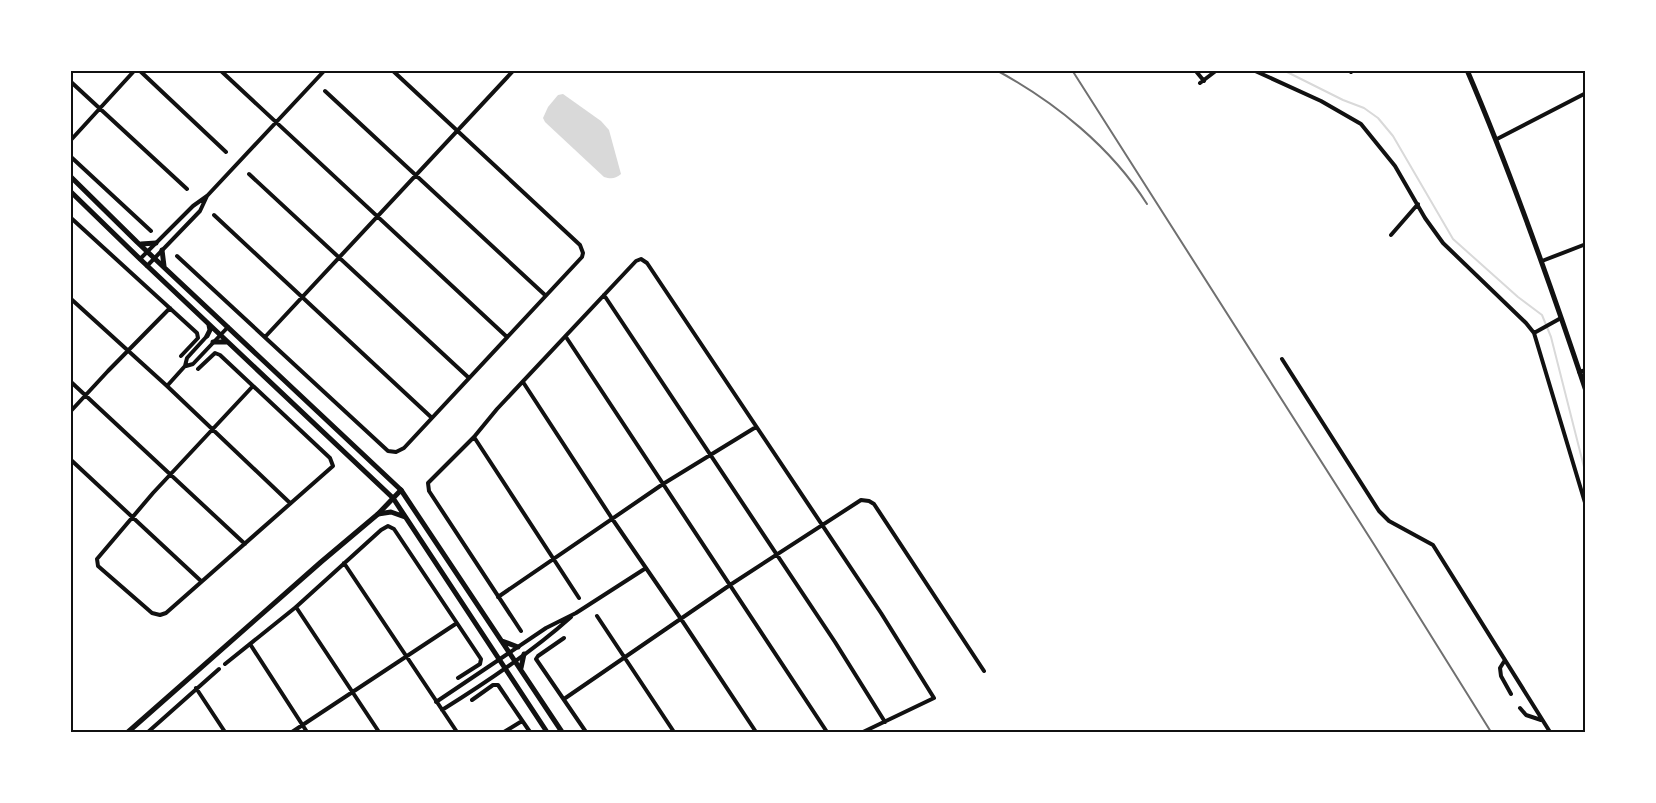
<svg xmlns="http://www.w3.org/2000/svg" width="1656" height="803" font-family="Rubik,sans-serif">
<style>
.water{fill:#d9d9d9}
.lines{fill:none;stroke-linecap:round;stroke-linejoin:round}
.stream{stroke:#d9d9d9;stroke-width:2}
.minor{stroke:#111;stroke-width:4}
.tertiary{stroke:#111;stroke-width:5}
.secondary{stroke:#111;stroke-width:5}
.rail{stroke:#707070;stroke-width:2}
.neatline{fill:none;stroke:#111;stroke-width:2}
</style>
<rect width="100%" height="100%" fill="#fff"/>
<!-- water -->
<path class="water" d="M563,94L601,121L609,130L621,174C615,179 611,179 604,177L545,122L543,118L548,107L558,95Z"/>
<g class="lines">
<!-- stream -->
<path class="stream" d="M1283,70L1343,100L1364,108L1378,118L1393,136L1453,239L1518,297L1542,315L1551,337L1586,475"/>
<!-- minor -->
<path class="minor" d="M139,70L226,152
M220,70L507,337
M1195,70L1204,81
M1253,70L1321,101L1361,124L1395,166L1425,218L1443,243L1526,323L1534,333L1586,506
M1351,72L1353,70
M70,81L187,189
M1200,83L1217,70
M325,91L545,295
M1497,139L1586,93
M70,141L135,70
M70,156L151,231
M249,174L469,378
M214,215L432,418
M70,217L197,333L198,338L181,356
M1391,235L1418,204
M177,256L388,451L396,452L404,448L582,257L583,253L580,245L392,70
M140,259L193,206L207,196L325,70
M1542,261L1586,244
M147,266L200,211L207,196
M604,295L835,642L885,722
M70,298L167,386L290,503
M1534,333L1561,318
M265,337L514,70
M566,337L827,732
M1282,359L1379,511L1389,521L1433,545L1550,732
M186,366L193,364L228,327
M198,369L215,353L220,355L330,458L333,466L166,613L160,615L152,613L98,566L97,559L153,493L253,386
M1579,372L1586,370
M70,381L245,544
M523,382L613,520L681,619L756,732
M167,386L185,366L187,358L207,336
M70,412L108,371L170,308
M474,437L579,598
M70,459L201,581
M344,563L457,732
M498,597L663,484L756,427
M296,607L379,732
M597,616L674,732
M521,631L429,491L428,483L474,437L497,409L636,261L641,259L647,263L881,613L934,698L863,732
M564,638L538,656L536,659L586,732
M250,644L307,732
M1505,660L1500,668L1501,676L1511,694
M225,664L296,607L381,530L388,526L394,529L481,659L480,664L458,678
M196,688L225,732
M564,699L730,585L861,500L869,501L874,504L984,671
M472,700L493,685H498L530,732
M436,702L546,628L576,613L646,568
M1520,708L1526,715L1541,720
M442,710C487,682 532,652 571,617
M148,732L219,669
M292,732L457,623
M504,732L522,721"/>
<!-- tertiary -->
<path class="tertiary" d="M1467,70C1512,175 1550,283 1586,391
M128,732L321,562L378,514L401,490"/>
<!-- secondary -->
<path class="secondary" d="M70,176L137,242L401,490L562,732
M70,191L140,259L393,498L547,732
M141,244L156,243
M162,250L164,266
M207,336L210,330L209,325
M213,342H227
M378,514L391,512L405,517
M502,641L518,647
M521,668L524,654"/>
<!-- rail -->
<path class="rail" d="M996,70C1055,102 1111,147 1147,204
M1072,70L1375,546L1491,732"/>
</g>
<!-- border -->
<rect width="1656" height="803" fill="none" stroke="#ffffff" stroke-width="144"/>
<rect x="72" y="72" width="1512" height="659" class="neatline"/>
</svg>
